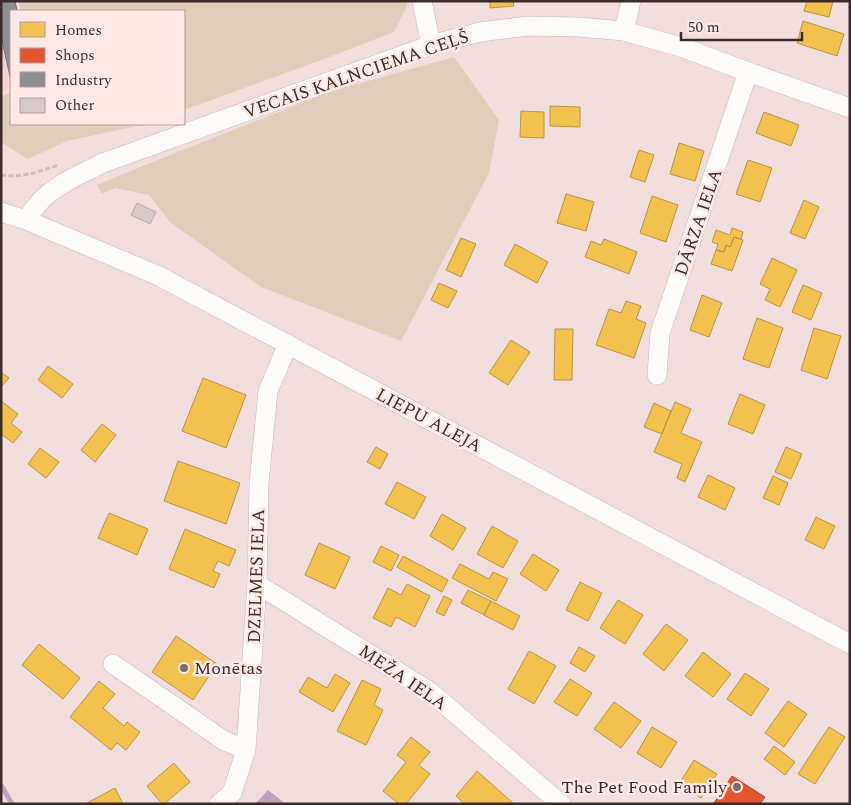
<svg xmlns="http://www.w3.org/2000/svg" width="851" height="805" font-family="Spectral,serif">
<style>
.built{fill:#f2d2ce}
.green{fill:#deceba}
.water{fill:#c1a3be}
.homes{fill:#f2c14e;stroke:#bb9544}
.shops{fill:#e4572e;stroke:#b14a2d}
.industry{fill:#8d8d92;stroke:#747073}
.lines{fill:none;stroke-linecap:round;stroke-linejoin:round}
.stream{stroke:#c1a3be;stroke-width:5}
.building{fill:#d7c8ca;stroke:#b8aaab}
.minor-casing{stroke:#c8b9b8;stroke-width:20}
.path{stroke:#c9c2c2;stroke-width:3;stroke-dasharray:5 2.5;stroke-linecap:butt}
.minor{stroke:#fdfafa;stroke-width:19}
.poi-dot{fill:#7a6b69;stroke:#fee8e6;stroke-width:2}
.labels{text-anchor:middle;stroke-width:5;stroke-linejoin:round;paint-order:stroke}
.street-label{font-size:18px;fill:#3a2d2b;stroke:#fee8e6}
.poi-label{font-size:18px;fill:#3a2d2b;stroke:#fee8e6;text-anchor:start}
</style>
<rect width="100%" height="100%" fill="#f1dedc"/>
<!-- built -->
<path class="built" d="M1,1H15L17,11H11V87L1,92Z"/>
<!-- green -->
<path class="green" d="M18,1H407V6L394,32L332,56L184,110V11H21Z
M454,57L499,120L489,173L401,341L261,287L171,223L149,195L115,188L102,194L97,185L150,163L332,91Z
M11,93V124H146L67,141L28,159L1,142V96Z"/>
<!-- water -->
<path class="water" d="M268,790L286,804H255Z"/>
<!-- homes -->
<path class="homes" d="M490,1H513L514,6L490,8Z
M807,1H833L829,17L804,11Z
M803,21L844,34L837,56L797,43Z
M550,106L580,107V127L550,126Z
M521,111L544,112V138L520,137Z
M764,112L799,125L791,146L756,133Z
M679,143L704,151L695,181L670,174Z
M639,150L654,155L645,182L630,177Z
M748,160L772,168L760,202L736,194Z
M566,194L594,202L586,231L557,223Z
M652,196L678,205L666,242L640,233Z
M804,200L819,207L805,239L790,233Z
M732,228L743,232L741,239L734,237L730,247L726,245L724,252L716,250L718,244L712,242L716,230L730,235Z
M734,237L743,240L732,271L711,264L716,250L724,252L726,245L730,247Z
M461,238L476,244L461,277L446,270Z
M604,239L637,252L629,274L585,257L591,241L601,245Z
M515,244L548,262L537,283L504,265Z
M772,258L797,270L780,307L765,300L770,289L760,284Z
M439,283L457,291L448,308L431,300Z
M803,285L822,293L811,320L792,312Z
M702,295L722,303L709,337L690,330Z
M626,301L641,306L636,319L646,323L634,358L596,345L609,309L621,313Z
M757,318L783,328L769,368L743,359Z
M814,328L841,336L827,379L801,370Z
M555,329H573L572,380H554Z
M511,340L530,352L508,385L489,373Z
M48,366L73,384L62,398L38,380Z
M1,372L9,378L1,387Z
M203,378L246,395L226,448L182,431Z
M740,394L765,405L753,434L728,424Z
M1,401L18,414L11,423L22,432L13,443L1,434Z
M675,402L691,409L681,433L702,442L685,482L677,478L682,464L654,452Z
M654,403L671,411L662,434L644,427Z
M102,424L116,435L95,462L81,450Z
M376,447L388,454L380,469L367,462Z
M786,447L802,454L791,479L775,472Z
M40,448L59,462L46,478L28,464Z
M178,461L240,483L226,524L164,501Z
M708,475L735,488L725,510L698,497Z
M773,476L788,483L779,505L763,498Z
M397,482L426,497L414,519L385,504Z
M109,513L148,529L137,555L98,538Z
M442,514L466,528L453,550L430,536Z
M816,517L835,526L824,549L805,540Z
M492,526L518,541L503,568L477,554Z
M185,529L236,550L229,566L218,561L213,571L220,574L214,588L169,569Z
M319,543L350,557L335,589L305,575Z
M381,546L399,555L391,571L373,562Z
M533,554L559,570L546,591L520,574Z
M403,556L448,580L442,592L397,567Z
M460,564L489,579L493,572L508,579L496,601L452,578Z
M580,582L602,593L588,621L566,610Z
M407,584L430,596L415,627L396,617L391,627L373,618L388,588L401,595Z
M468,590L491,601L484,615L461,603Z
M444,596L452,600L444,616L436,612Z
M618,600L643,615L625,644L600,628Z
M491,601L520,616L513,630L484,615Z
M666,624L688,640L664,671L643,654Z
M176,636L217,664L193,700L152,672Z
M39,644L80,678L63,699L22,665Z
M579,647L595,656L585,672L570,663Z
M529,651L556,666L534,704L508,689Z
M703,652L731,674L713,697L685,676Z
M745,673L769,689L751,716L727,699Z
M335,674L350,683L333,712L299,692L308,677L327,688Z
M570,679L592,693L577,716L554,702Z
M362,680L381,689L374,705L383,710L366,745L337,731Z
M99,681L115,694L103,708L124,726L127,722L140,732L126,750L117,743L111,750L70,717Z
M788,701L807,714L784,747L765,733Z
M614,702L641,721L621,748L594,729Z
M652,727L677,742L661,768L637,753Z
M829,727L845,737L815,784L798,774Z
M411,737L430,752L419,765L430,774L406,804H399L383,791L406,762L397,755Z
M774,746L795,762L785,775L764,759Z
M694,760L717,774L701,798L679,784Z
M174,763L190,782L164,804H162L147,786Z
M477,771L514,804H465L456,796Z
M115,788L123,804H87V803Z"/>
<!-- shops -->
<path class="shops" d="M732,776L765,797L760,804L714,803Z"/>
<!-- industry -->
<path class="industry" d="M1,1H15L17,11H11V81L1,36Z"/>
<g class="lines">
<!-- stream -->
<path class="stream" d="M1,785L12,804"/>
</g>
<!-- building -->
<path class="building" d="M137,203L156,212L150,224L131,215Z"/>
<g class="lines">
<!-- minor casing -->
<g class="minor-casing">
<path id="minor" d="M422,1L431,45
M624,31L631,1
M1,212L26,220L159,276L850,644
M26,220C32,211 38,202 47,195C63,181 84,173 103,163L431,45L480,32L528,26L578,27L624,31L684,48L748,72L850,108
M657,375L660,333L748,72
M257,584L429,691L561,804
M113,664L223,740L246,750
M219,804L232,793L246,750L257,584L259,483L268,391L288,344"/>
</g>
<!-- path -->
<path class="path" d="M1,175C21,178 39,172 58,165"/>
<!-- minor -->
<use href="#minor" class="minor"/>
</g>
<!-- markers -->
<g class="poi-dot">
<circle cx="184" cy="668" r="5"/>
<circle cx="737" cy="787" r="5"/>
</g>
<g class="labels">
<!-- street labels -->
<g class="street-label">
<text transform="translate(356 74) rotate(-19)" y="6">VECAIS KALNCIEMA CEĻŠ</text>
<text transform="translate(698 222) rotate(-71)" y="6">DĀRZA IELA</text>
<text transform="translate(429 420) rotate(28)" y="6">LIEPU ALEJA</text>
<text transform="translate(256 576) rotate(-88)" y="6">DZELMES IELA</text>
<text transform="translate(403 677) rotate(34)" y="6">MEŽA IELA</text>
</g>
<!-- poi labels -->
<g class="poi-label">
<text x="194" y="674">Monētas</text>
<text x="727" y="793" text-anchor="end">The Pet Food Family</text>
</g>
</g>
<!-- border -->
<rect width="851" height="805" fill="none" stroke="#3a2d2b" stroke-width="5"/>
<!-- legend -->
<rect x="10" y="10" width="175" height="115" fill="#fee8e6" stroke="#b09d9b"/>
<rect x="20" y="22" width="25" height="15" fill="#f2c14e" stroke="#b09d9b"/>
<text x="55" y="35" font-size="15" fill="#3a2d2b">Homes</text>
<rect x="20" y="48" width="25" height="15" fill="#e4572e" stroke="#b09d9b"/>
<text x="55" y="60" font-size="15" fill="#3a2d2b">Shops</text>
<rect x="20" y="72" width="25" height="15" fill="#8d8d92" stroke="#b09d9b"/>
<text x="55" y="85" font-size="15" fill="#3a2d2b">Industry</text>
<rect x="20" y="98" width="25" height="15" fill="#d7c8ca" stroke="#b09d9b"/>
<text x="55" y="110" font-size="15" fill="#3a2d2b">Other</text>
<!-- scale -->
<path d="M681 32v8h121v-8" fill="none" stroke="#3a2d2b" stroke-width="2.5"/>
<text x="688" y="32" font-size="15" fill="#3a2d2b" stroke="#fee8e6" stroke-width="4" paint-order="stroke">50 m</text>
</svg>
